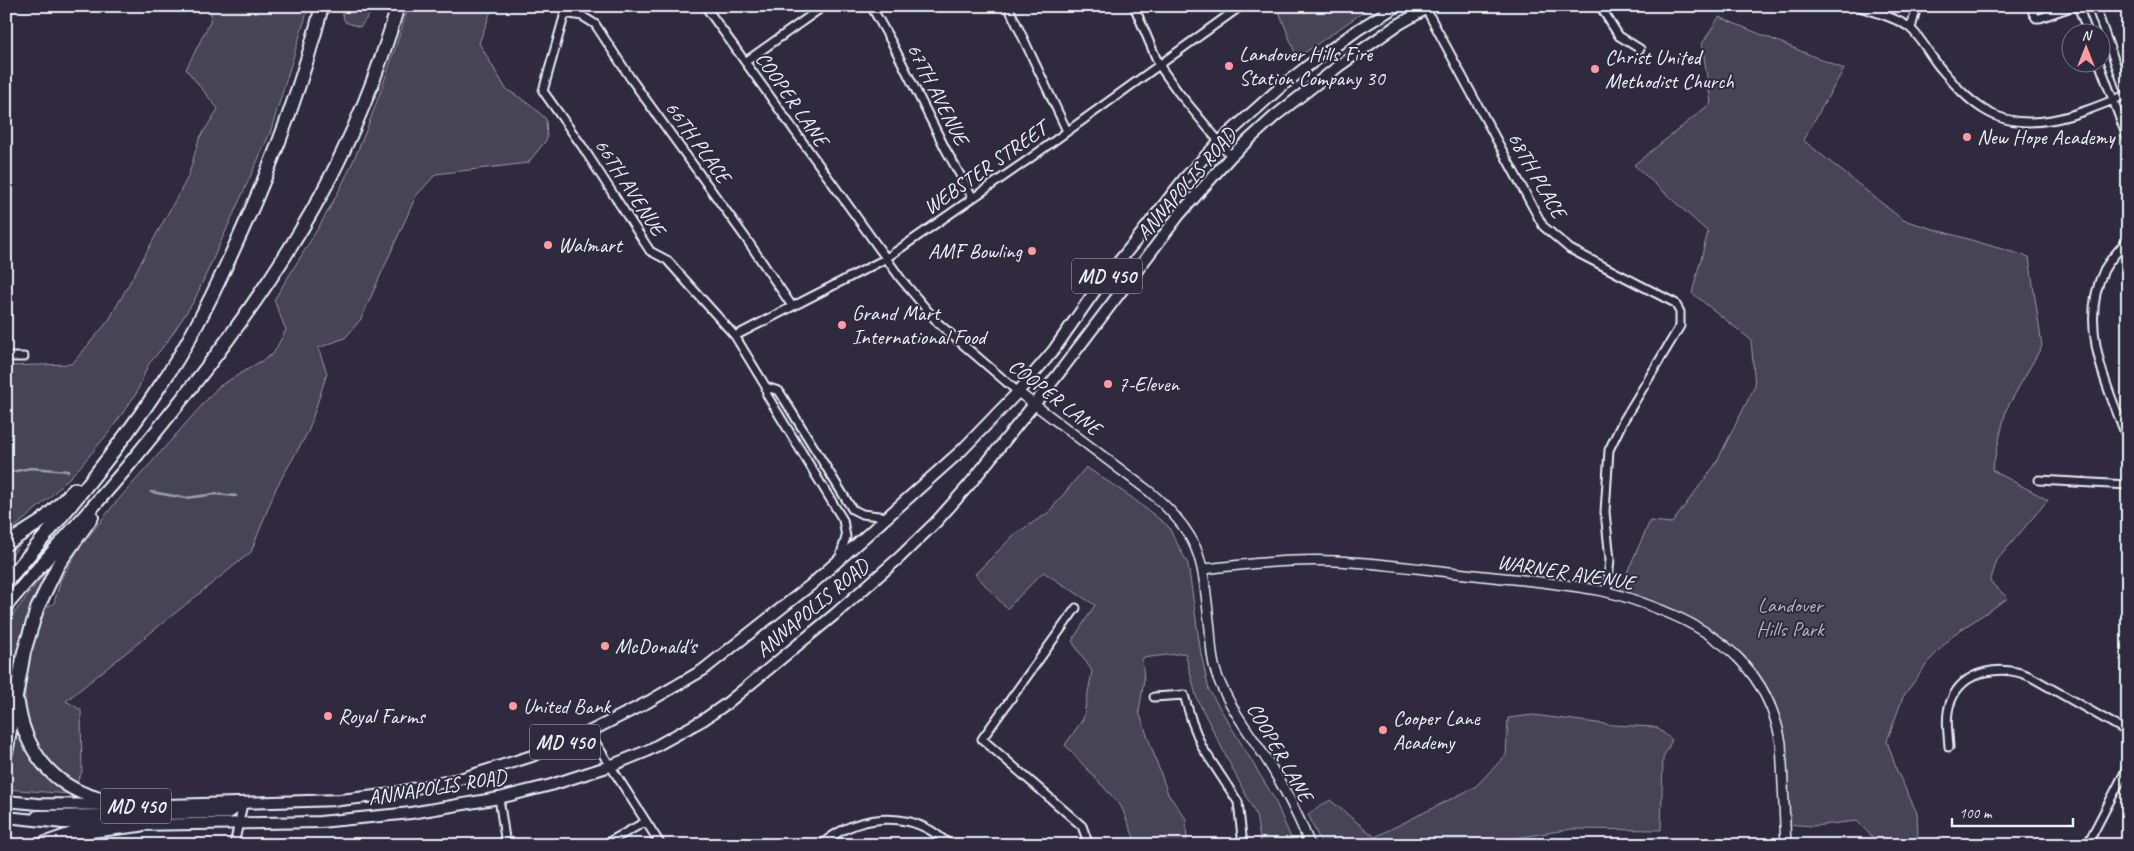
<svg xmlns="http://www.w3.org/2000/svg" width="2134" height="851" font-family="Caveat,sans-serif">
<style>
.green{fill:#464455;stroke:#979aa6}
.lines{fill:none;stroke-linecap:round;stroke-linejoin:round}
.stream{stroke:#9c9fab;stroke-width:2.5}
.minor-casing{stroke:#e8f1f8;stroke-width:11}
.tertiary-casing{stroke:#e8f1f8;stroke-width:12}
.primary-casing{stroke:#e8f1f8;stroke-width:14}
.motorway-casing{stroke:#e8f1f8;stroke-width:16}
.minor{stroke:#2f2a3d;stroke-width:7}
.tertiary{stroke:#2f2a3d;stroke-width:9}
.primary{stroke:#2f2a3d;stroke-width:10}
.motorway{stroke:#2f2a3d;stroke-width:12}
.poi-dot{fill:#ff9aa2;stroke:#2f2a3d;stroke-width:2}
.labels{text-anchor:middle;stroke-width:4;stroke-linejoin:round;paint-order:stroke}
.shield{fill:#2f2a3d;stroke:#b0b5c0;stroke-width:1}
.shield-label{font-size:20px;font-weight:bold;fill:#e8f1f8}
.poi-label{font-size:21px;fill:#e8f1f8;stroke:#2f2a3d;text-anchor:start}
.street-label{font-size:21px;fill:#e8f1f8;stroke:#2f2a3d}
.park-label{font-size:21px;fill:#afb4bf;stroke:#2f2a3d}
</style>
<rect width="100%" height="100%" fill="#2f2a3d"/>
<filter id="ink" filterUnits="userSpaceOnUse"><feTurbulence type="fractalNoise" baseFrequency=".02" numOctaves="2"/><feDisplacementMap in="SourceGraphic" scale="10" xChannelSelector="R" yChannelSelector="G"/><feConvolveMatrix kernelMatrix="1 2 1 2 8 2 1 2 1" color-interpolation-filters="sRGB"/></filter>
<g filter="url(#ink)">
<!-- green -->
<path class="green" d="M212,6H309L270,133L194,301L167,342L148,365L136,394L110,431L79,468L49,498L6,535V366L72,364L109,320L188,177L199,139L218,109L186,69L210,22Z
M340,6H376L360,27L345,22Z
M409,6H493L479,43L506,89L530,104L546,119L547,139L528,163L436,174L416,196L361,319L345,338L318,348L327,373L308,432L276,488L251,552L66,701L81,710L82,772L76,784L42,757L33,740L25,711V683L31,650L43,609L54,603L61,579L78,550L112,507L218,387L273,354L286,330L274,300C300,257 329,214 350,168C374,116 391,60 409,6Z
M1277,6H1372L1297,58Z
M1719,17L1844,69L1803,140L1903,220L2029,257L2042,346L2006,410L1992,470L2048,500L1997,560L1990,582L2008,598L1953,635L1929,661L1903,697L1887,741L1897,771L1917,813L1918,834L1910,845H1880L1857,821L1813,826L1785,824L1774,712L1732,652L1688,622L1617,595L1650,521L1672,523L1715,465L1755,386L1751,340L1692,293L1708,232L1634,165L1711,103L1702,44Z
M1086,467L1131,497L1168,526L1188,564L1201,654L1209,690L1274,798L1294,845H1261L1256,815L1197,699L1185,653L1142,658L1144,680L1139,712L1168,794L1186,819L1187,845H1137L1121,806L1065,745L1083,719L1092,671L1072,641L1095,605L1043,572L1007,609L975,574L1015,534L1048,513Z
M21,543L6,563V548Z
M46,571L49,573L32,605L21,634L6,715V624Z
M1533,715L1613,725L1656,727L1672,740L1663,758L1661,830L1572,829L1473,845H1322L1308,814L1330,800L1375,837L1475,787L1506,755L1508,718Z
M16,718L70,792V794L6,789V778Z"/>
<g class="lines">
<!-- stream -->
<path class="stream" d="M6,473L31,468L68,471
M151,492L186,498L216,494L236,496"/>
<!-- minor casing -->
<g class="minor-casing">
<path id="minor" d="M567,6L543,91L582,146L650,251L667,260L735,336L766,387L767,395L843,520L846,537L840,557
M705,6L901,279L938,323L1018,392
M871,6L892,43L946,150L973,198
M1008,6L1067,131
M1134,6L1159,65L1178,92L1231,156
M1416,6L1426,9L1543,226L1570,249L1675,303L1680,312V326L1622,423L1609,450L1605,512L1610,559L1607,592
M1600,6L1619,36L1640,49
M1857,6C1873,12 1896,17 1910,28C1921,37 1931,58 1942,70C1954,84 1967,99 1983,109C2027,138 2084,112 2128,94
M2037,6L2033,13L2036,18H2040L2074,6
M2078,6L2088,32
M2095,6L2128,99
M565,13L582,16L595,24L631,79L745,237L792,306
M1911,28L1917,6
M745,62L824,6
M2099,62L2128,140
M2128,239C2120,249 2110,259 2104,270C2077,327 2108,387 2128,441
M735,336L885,259L1029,159L1241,6
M6,357H24
M766,387L779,391L852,509L862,514L887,517
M2039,480L2128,485
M1076,608L982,739L1082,826L1089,845
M1154,697L1184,695L1192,722L1202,747L1238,802L1243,845
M597,745L661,845
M1949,747C1948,732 1945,715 1951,701C1963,669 2004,664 2031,677L2128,732
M499,798L506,845
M234,845L243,804
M603,845L645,822
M821,845C850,819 894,811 928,829C936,833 943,840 951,845
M2087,845L2128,766"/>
</g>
<!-- tertiary casing -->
<g class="tertiary-casing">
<path id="tertiary" d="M1018,392L1150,492C1205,539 1202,562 1210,629C1211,646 1212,663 1218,678C1229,706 1248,731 1265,757C1283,785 1298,814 1310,845
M1204,569C1247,564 1292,559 1336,561C1382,563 1429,570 1475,575C1519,580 1564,583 1607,592C1625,596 1643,603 1661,610C1724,635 1769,674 1781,743L1786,845"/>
</g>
<!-- primary casing -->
<g class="primary-casing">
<path id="primary" d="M6,801L38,804L113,805
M132,806L340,800L384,795L463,778L532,756L583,735L648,702L703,670L812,584L962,450L1018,392L1053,351L1095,291L1138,238L1184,179L1218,143L1283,85L1309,65L1359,29L1397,6
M37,816L229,813L242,804
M6,817L63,823L110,824
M134,825L320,822L411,813L499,798L551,785L610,766L647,751L703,720L726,704L834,615L900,557L936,522L969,485L1056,377L1179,215L1231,156L1275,116L1339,66L1396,26L1431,6"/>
</g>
<!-- motorway casing -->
<g class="motorway-casing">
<path id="motorway" d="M6,544L42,521L75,489
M6,582C61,518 115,454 162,383C189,344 210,301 230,257C268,176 300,93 322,6
M6,606C44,560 85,517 123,472C195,385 267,294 321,195C353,136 379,71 398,6
M18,703C24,749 52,786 97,798C111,802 125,803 139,806
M6,753L24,652L37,609L58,565L92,517
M40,845L75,833L140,825"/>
</g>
<!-- minor -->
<use href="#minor" class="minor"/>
<!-- tertiary -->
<use href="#tertiary" class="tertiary"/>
<!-- primary -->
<use href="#primary" class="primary"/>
<!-- motorway -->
<use href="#motorway" class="motorway"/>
</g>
</g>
<!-- markers -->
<g class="poi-dot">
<circle cx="1229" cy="66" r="5"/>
<circle cx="1595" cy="69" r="5"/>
<circle cx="1967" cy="137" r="5"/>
<circle cx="548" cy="245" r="5"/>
<circle cx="1032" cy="251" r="5"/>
<circle cx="842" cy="325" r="5"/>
<circle cx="1108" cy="384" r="5"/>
<circle cx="605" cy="646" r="5"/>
<circle cx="513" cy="706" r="5"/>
<circle cx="328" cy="716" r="5"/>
<circle cx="1383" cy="730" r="5"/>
</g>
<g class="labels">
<!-- shield labels -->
<g class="shield">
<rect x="1072" y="258.5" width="70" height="35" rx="4"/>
<rect x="530" y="724.5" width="70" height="35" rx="4"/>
<rect x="101" y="788.5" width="70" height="35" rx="4"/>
</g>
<g class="shield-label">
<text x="1107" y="283">MD 450</text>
<text x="565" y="749">MD 450</text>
<text x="136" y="813">MD 450</text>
</g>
<!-- poi labels -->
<g class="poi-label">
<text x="1239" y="61">Landover Hills Fire<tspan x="1239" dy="24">Station Company 30</tspan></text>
<text x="1605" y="64">Christ United<tspan x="1605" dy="24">Methodist Church</tspan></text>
<text x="1977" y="144">New Hope Academy</text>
<text x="558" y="252">Walmart</text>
<text x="1022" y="258" text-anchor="end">AMF Bowling</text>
<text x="852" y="320">Grand Mart<tspan x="852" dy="24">International Food</tspan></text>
<text x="1118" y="391">7-Eleven</text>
<text x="615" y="653">McDonald's</text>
<text x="523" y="713">United Bank</text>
<text x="338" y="723">Royal Farms</text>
<text x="1393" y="725">Cooper Lane<tspan x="1393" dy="24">Academy</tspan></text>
</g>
<!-- street labels -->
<g class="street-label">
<text transform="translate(938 94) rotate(63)" y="7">67TH AVENUE</text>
<text transform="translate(792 99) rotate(55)" y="7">COOPER LANE</text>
<text transform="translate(698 142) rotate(54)" y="7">66TH PLACE</text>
<text transform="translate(985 168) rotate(-35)" y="7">WEBSTER STREET</text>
<text transform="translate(1537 175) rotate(60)" y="7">68TH PLACE</text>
<text transform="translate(1186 184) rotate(-49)" y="7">ANNAPOLIS ROAD</text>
<text transform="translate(630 187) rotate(57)" y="7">66TH AVENUE</text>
<text transform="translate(1055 397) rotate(38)" y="7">COOPER LANE</text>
<text transform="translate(1566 572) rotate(9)" y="7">WARNER AVENUE</text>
<text transform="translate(812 608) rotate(-40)" y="7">ANNAPOLIS ROAD</text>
<text transform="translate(1280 752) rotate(60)" y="7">COOPER LANE</text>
<text transform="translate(437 787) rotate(-9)" y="7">ANNAPOLIS ROAD</text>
</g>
<!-- park labels -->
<g class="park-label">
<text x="1790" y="612">Landover<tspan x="1790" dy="24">Hills Park</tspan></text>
</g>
</g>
<!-- margin -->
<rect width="2134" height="851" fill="none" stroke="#2f2a3d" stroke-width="25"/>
<rect x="12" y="12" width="2109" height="826" fill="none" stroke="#e8f1f8" stroke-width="2" filter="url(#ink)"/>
<!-- north arrow -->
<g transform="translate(2086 48)"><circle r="24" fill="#2f2a3d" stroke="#797a88"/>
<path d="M0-4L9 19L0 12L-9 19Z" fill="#ff9aa2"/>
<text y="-8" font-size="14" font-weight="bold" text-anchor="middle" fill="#e8f1f8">N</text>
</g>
<!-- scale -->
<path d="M1952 818v8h121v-8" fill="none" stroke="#e8f1f8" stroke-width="2.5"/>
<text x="1959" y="818" font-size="15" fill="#e8f1f8" stroke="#2f2a3d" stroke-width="4" paint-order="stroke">100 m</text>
</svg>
